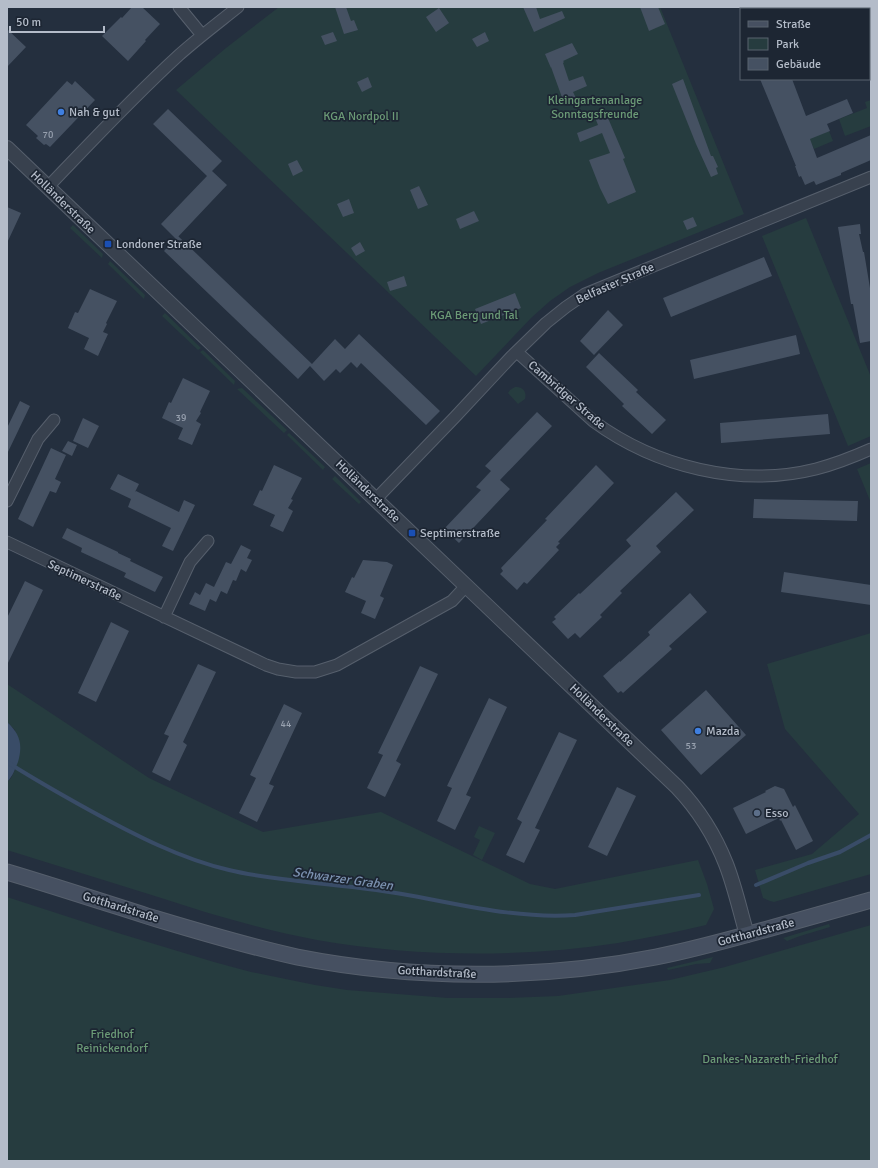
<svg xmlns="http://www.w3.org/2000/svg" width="878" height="1168" font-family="Signika,sans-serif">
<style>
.green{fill:#263c3f}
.water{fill:#394c67}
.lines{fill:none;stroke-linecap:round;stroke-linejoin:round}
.stream{stroke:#394c67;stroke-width:4}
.building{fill:#455162}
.minor-casing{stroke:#565f6c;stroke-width:13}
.tertiary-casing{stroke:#565f6c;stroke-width:16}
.secondary-casing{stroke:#565f6c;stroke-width:17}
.minor{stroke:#38414e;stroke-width:11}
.tertiary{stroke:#38414e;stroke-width:14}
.secondary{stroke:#465061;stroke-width:15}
.shop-dot{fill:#3f7fe0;stroke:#1d2633;stroke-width:1.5}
.transit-dot{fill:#1a4fb4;stroke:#1d2633;stroke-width:1.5}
.service-dot{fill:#5c6f8a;stroke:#1d2633;stroke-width:1.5}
.labels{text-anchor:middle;stroke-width:3.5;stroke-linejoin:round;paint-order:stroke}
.number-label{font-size:10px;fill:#98a1af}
.park-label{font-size:12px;fill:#6b9a76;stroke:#1d2633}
.poi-label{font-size:12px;fill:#b4bcc9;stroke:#1d2633;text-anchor:start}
.street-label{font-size:12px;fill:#b4bcc9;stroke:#1d2633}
.water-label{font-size:13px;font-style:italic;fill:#7c92b1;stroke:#1d2633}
</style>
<rect width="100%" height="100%" fill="#242f3e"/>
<!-- green -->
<path class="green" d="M279,7H660L744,214L598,273L570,287L550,301L531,318L476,376L176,90L226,48Z
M871,100V126L845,136L839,119L867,108L865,102Z
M829,131L833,141L814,149L809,138Z
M806,218L871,377V436L848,446L762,236Z
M73,225L103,254L102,258L70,228Z
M110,261L145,295L144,299L108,264Z
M165,313L201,348L198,350L162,316Z
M203,350L235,381L234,385L200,352Z
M515,387C523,386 527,392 525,399L518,404L508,393L510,390Z
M242,388L287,430L284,433L237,389Z
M289,433L325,467L323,470L287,435Z
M871,463V503L857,469Z
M335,476L361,502L359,504L332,479Z
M871,633V874L774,902L770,901L763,898L755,870L812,854L859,814L785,729L767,664Z
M7,684L149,778L263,832L381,812L530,884L555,889L698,860L707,884L714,909L706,925C677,932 647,938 618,943C519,958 416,957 317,940C263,930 210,914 158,897C108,881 57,866 7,850V782L11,778L16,768L15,730L7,722Z
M479,826L495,833L482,860L473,855L480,840L474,837Z
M7,897L118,933L214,962L251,972L315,985L347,990L448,998H508L558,996L670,980L725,967L871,925V1161H7Z
M829,924L830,927L800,936L787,941L783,938Z
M713,957L710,963L696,964L668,970L667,968Z"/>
<!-- water -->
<path class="water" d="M7,722C20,734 23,744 18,762C15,769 13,776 7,782Z"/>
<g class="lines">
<!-- stream -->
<path class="stream" d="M7,762C34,779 62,795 91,811C133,834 181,859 229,870C257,877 286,879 315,883C344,886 373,889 402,894C460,904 516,919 575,915L699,895
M756,885L808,863L840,852L871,835"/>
</g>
<!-- building -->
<path class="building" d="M132,7H142L160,24L145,40L146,41L128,61L102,36L121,17L122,18Z
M335,7H346L351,21L354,20L358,30L344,34Z
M523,7H536L540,19L562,11L565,18L534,32Z
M640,7H658L665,24L649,31Z
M439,8L449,23L436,32L426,17Z
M7,29L26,47L7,67Z
M333,32L337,41L325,45L321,36Z
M485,32L489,41L477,47L472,39Z
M572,43L578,54L563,61L564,62L563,63L569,81L583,76L587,86L573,92L576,98L564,103L551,67V68L545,54Z
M368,77L372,87L362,92L357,82Z
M683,79L711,156H713L718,167L716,168L718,174L711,177L696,144L672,84Z
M760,79H792L806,116L847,99L853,113L827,124L830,131L810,139L817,158L871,135V160L841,173V175L816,185L814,181L805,185L801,176L799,177L795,166H796Z
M67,81L72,85L75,81L95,100L50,147L46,144L44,145L36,138L38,136L26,125Z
M168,109L222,161L212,171L227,185L176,239L161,224L207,176L153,124Z
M605,111L625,158L623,159L636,192L608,204L600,188L589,160L610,153L602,133L580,142L577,133L598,125L594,115Z
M297,160L303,171L293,176L288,164Z
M419,186L428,205L418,209L410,190Z
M349,199L354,213L343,217L337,204Z
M7,207L21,213L7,243Z
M474,211L479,221L460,229L456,219Z
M693,217L697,226L687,230L683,221Z
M860,224L861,234H859L863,252H864L871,294V341L860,343L853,304H851L838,227Z
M178,236L312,364L335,339L345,349L359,334L440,411L426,425L361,363L357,368L351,362L340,373L336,369L324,381L310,366L298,379L164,251Z
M360,242L365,251L356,256L351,248Z
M764,257L772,276L671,317L663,298Z
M404,276L407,286L390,291L387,282Z
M90,289L117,301L106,323L107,324L103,332L108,334L98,356L84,349L89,338L68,328L75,312L78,313Z
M515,293L521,308L481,324L475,309Z
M608,310L623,325L594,355L580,341Z
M796,335L800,354L694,379L690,360Z
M599,353L638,390L636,392L666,420L652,434L622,406L624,404L586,367Z
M183,378L210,391L200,412L201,413L196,421L201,424L192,445L178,439L183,428L162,418L169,402L171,403Z
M20,401L30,406L7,454V428Z
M537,412L552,426L500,480L510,489L459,543L444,529L481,490L476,487L491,471L485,466Z
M828,414L830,434L721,443L720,423Z
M83,418L99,426L88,448L73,441Z
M68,441L77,445L72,456L62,451Z
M51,448L66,455L55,479L61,482L56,493L50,491L33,527L18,519Z
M274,465L302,478L291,499L293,500L288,508L293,511L283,532L270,526L275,515L253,505L260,490L262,491Z
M596,465L614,483L558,542L560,543L556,547L559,550L527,584L524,582L517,590L500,574L503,571L501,568L547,520L545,519Z
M118,474L139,484L135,492L136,491L179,512L184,500L195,505L173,551L162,546L171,528L128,507L131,499L110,489Z
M676,492L694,510L656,546L661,552L620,591L622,593L600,615L602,617L580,638L575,633L568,639L552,622L556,619L554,617L579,593L580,594L631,546L626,540Z
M754,499L858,501L857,521L753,518Z
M67,528L118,552V553L131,559L130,561L163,577L155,592L124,577L126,573L81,552L82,548L62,538Z
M241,545L251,550L247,558L252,560L246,572L241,569L236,581L233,580L227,594L221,591L216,602L210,599L205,611L189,604L195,592L200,595L206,583L214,587L226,562L231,564Z
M363,560L387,562L393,565L380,596L384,598L375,619L361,613L366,601L345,592L352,577L354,578Z
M784,572L871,585V605L781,592Z
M25,581L43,590L7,665V618Z
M690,593L707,612L669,646L672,649L623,693L621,691L618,693L603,676L620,661V662L650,635L648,632Z
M111,622L129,631L96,702L78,693Z
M198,664L216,672L183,742L187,745L170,781L152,772L169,736L164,734Z
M420,666L438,674L396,761L401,764L385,797L367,788L383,755L378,753Z
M706,690L746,735L701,775L661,730Z
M489,698L507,707L466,795L471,797L455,830L437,821L452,788L447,786Z
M284,704L302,713L269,784L274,786L257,822L239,813L256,778L250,775Z
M559,732L577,740L535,828L540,830L524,863L506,855L522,822L517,819Z
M775,786L784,789L793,807L795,805L813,841L796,850L781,820L780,821L779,818L746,834L733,808L766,792L765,791Z
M617,787L636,796L607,856L588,847Z"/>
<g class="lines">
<!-- minor casing -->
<g class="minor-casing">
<path id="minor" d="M179,7L202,35
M48,187C91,142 133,97 179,55C198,38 218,23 238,7
M517,352L593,421C656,467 740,488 816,469C835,464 853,457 871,449
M376,499L455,417L511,357L546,323L566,307L585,294L871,177
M7,501L38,439L54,420
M7,542L266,665L278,669L296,672H315L337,665L452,601L466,586
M164,617L190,562L208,541"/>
</g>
<!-- tertiary casing -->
<g class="tertiary-casing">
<path id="tertiary" d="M7,148L677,787C698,809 715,836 726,864C735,887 740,911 747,935"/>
</g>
<!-- secondary casing -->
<g class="secondary-casing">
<path id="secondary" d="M7,872C54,886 100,901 147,916C197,931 246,946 297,957C414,980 540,980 656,957C692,950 728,940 764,930C800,920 835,910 871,900"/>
</g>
<!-- minor -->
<use href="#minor" class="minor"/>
<!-- tertiary -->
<use href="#tertiary" class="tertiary"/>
<!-- secondary -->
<use href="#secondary" class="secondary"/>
</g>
<!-- markers -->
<g class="shop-dot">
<circle cx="61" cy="112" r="4"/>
<circle cx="698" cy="731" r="4"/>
</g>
<g class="transit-dot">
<rect x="104" y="240" width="8" height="8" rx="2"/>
<rect x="408" y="529" width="8" height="8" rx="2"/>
</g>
<circle class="service-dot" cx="757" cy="813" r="4"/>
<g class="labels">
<!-- number labels -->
<g class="number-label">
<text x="48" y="138">70</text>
<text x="181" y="421">39</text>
<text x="286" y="727">44</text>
<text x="691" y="749">53</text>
</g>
<!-- park labels -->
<g class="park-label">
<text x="595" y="104">Kleingartenanlage<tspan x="595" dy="14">Sonntagsfreunde</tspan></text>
<text x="361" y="120">KGA Nordpol II</text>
<text x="474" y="319">KGA Berg und Tal</text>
<text x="112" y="1038">Friedhof<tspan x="112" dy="14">Reinickendorf</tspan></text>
<text x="770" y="1063">Dankes-Nazareth-Friedhof</text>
</g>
<!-- poi labels -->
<g class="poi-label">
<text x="69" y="116">Nah &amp; gut</text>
<text x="116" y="248">Londoner Straße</text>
<text x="420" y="537">Septimerstraße</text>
<text x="706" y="735">Mazda</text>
<text x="765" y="817">Esso</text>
</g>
<!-- street labels -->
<g class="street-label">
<text transform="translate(63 202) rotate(44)" y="4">Holländerstraße</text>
<text transform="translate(615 283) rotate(-24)" y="4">Belfaster Straße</text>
<text transform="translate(567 395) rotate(41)" y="4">Cambridger Straße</text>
<text transform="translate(368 491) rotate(44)" y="4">Holländerstraße</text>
<text transform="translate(85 580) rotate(25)" y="4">Septimerstraße</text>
<text transform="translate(602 715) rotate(44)" y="4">Holländerstraße</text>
<text transform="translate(121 907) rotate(17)" y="4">Gotthardstraße</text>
<text transform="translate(756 932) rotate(-15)" y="4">Gotthardstraße</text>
<text transform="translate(437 972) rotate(3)" y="4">Gotthardstraße</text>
</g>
<!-- water labels -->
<g class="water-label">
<text transform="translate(343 878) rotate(8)" y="5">Schwarzer Graben</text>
</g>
</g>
<!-- border -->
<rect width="878" height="1168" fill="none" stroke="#b4bcc9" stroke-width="16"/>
<!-- legend -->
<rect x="740" y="8" width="130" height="72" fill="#1d2633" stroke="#59626f"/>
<rect x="748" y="21" width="20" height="6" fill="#465061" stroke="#59626f"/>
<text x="776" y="28" font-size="12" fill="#b4bcc9">Straße</text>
<rect x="748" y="38" width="20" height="12" fill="#263c3f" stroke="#59626f"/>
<text x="776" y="48" font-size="12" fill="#b4bcc9">Park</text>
<rect x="748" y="58" width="20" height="12" fill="#455162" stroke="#59626f"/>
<text x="776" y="68" font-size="12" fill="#b4bcc9">Gebäude</text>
<!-- scale -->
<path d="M10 26v6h94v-6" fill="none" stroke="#b4bcc9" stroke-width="2"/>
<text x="16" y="26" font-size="12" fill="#b4bcc9" stroke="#1d2633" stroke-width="3" paint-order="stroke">50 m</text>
</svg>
